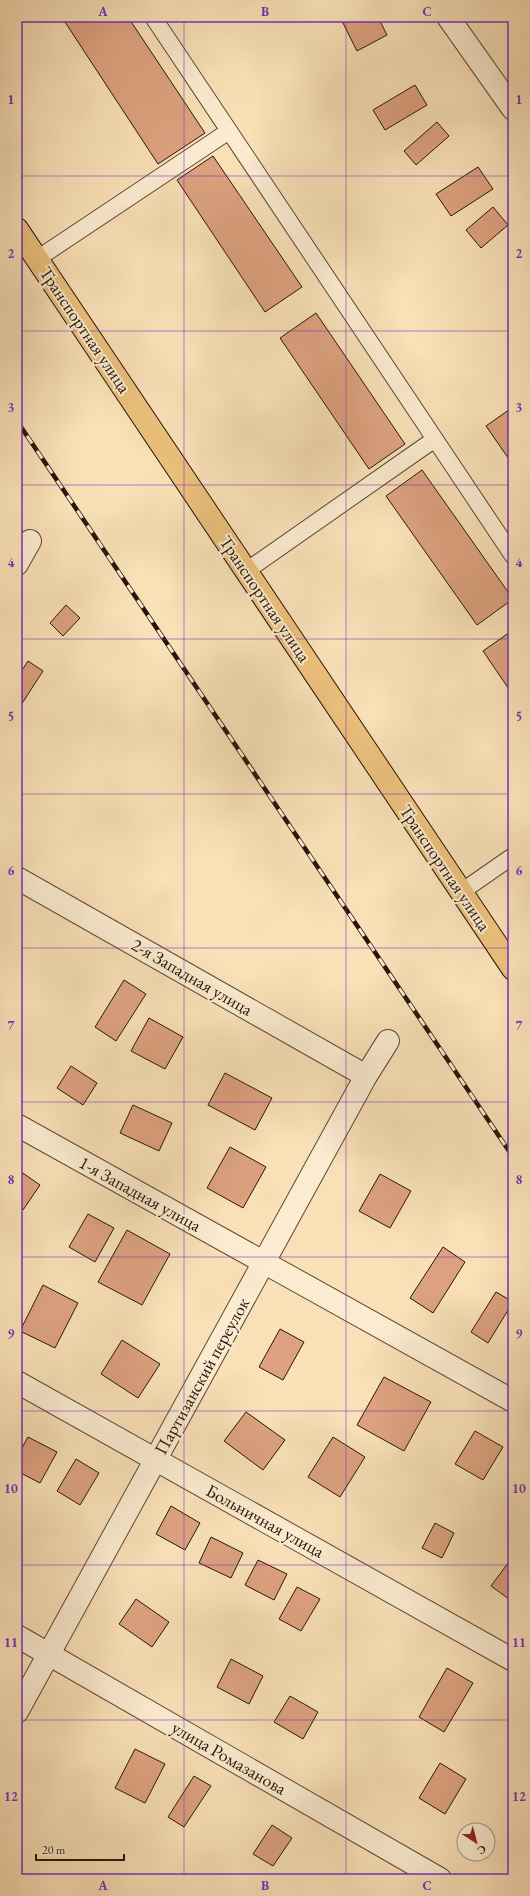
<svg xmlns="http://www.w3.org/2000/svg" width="530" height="1896" font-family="'EB Garamond',serif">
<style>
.building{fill:#dca27f;stroke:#271607}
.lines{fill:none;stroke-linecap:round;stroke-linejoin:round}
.service-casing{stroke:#5c4833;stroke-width:18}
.minor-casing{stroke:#5c4833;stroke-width:24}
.primary-casing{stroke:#271607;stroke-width:24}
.service{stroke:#fbebd0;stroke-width:16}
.minor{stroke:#fbebd0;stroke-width:22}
.primary{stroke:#ecc07c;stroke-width:22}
.rail-casing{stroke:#271607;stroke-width:4.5}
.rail{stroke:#fbebd0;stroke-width:3;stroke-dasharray:9;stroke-linecap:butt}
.grid{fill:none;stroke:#7b2cbf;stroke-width:1;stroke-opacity:0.55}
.labels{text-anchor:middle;stroke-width:4;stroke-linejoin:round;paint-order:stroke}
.street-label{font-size:18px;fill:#271607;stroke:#fbebd0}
.neatline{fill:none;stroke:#7b2cbf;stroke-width:1.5}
.grid-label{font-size:13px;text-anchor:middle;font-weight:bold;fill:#7b2cbf}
</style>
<rect width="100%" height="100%" fill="#f9e0b7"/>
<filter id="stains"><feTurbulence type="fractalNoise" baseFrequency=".005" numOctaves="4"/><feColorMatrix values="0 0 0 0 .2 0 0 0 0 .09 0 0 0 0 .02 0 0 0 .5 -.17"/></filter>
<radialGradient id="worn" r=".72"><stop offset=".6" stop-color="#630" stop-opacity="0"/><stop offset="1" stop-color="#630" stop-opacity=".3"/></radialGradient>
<!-- building -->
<path class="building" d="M73,17H128L205,133L158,164L65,22Z
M345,17H378L387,35L357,51L341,19Z
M415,85L427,105L385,130L373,110Z
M437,122L449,136L416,165L404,151Z
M213,156L302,287L265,312L177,180Z
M478,167L493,189L451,216L436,194Z
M493,207L508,225L481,248L466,230Z
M316,313L405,444L369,469L280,338Z
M513,407V465L486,426Z
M422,470L513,599L477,625L386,496Z
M66,605L80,618L63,636L50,623Z
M513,630V695L483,651Z
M28,661L43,671L21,705L17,702V678Z
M124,980L146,994L116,1041L95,1027Z
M149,1018L183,1037L165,1069L131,1051Z
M71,1066L97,1083L83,1105L57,1088Z
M225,1073L272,1098L255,1130L208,1105Z
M133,1105L172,1123L159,1151L120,1133Z
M230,1147L266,1167L243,1208L207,1188Z
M17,1169L40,1185L23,1210L17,1206Z
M380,1174L411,1191L390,1228L359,1211Z
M88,1214L114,1228L95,1262L69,1247Z
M127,1230L170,1254L142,1305L98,1282Z
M443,1247L465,1262L433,1313L410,1298Z
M43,1285L78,1303L55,1348L20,1331Z
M496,1292L513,1302L488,1343L471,1332Z
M280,1329L304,1342L283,1380L259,1367Z
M122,1340L160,1364L138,1398L101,1374Z
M384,1377L431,1402L404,1451L357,1425Z
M246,1412L285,1440L263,1470L224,1441Z
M475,1431L503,1447L483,1480L455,1464Z
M28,1437L57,1452L40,1483L17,1471V1457Z
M333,1437L365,1457L340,1497L308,1477Z
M76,1459L99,1473L80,1505L57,1491Z
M171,1506L200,1523L185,1550L156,1534Z
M435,1523L454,1533L442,1558L422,1548Z
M211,1537L243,1553L231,1578L199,1563Z
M511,1559L513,1561V1602L491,1586Z
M258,1560L287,1574L274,1600L245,1585Z
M297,1587L320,1599L301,1631L279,1619Z
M136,1599L169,1622L152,1647L119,1624Z
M231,1659L263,1676L249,1704L217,1687Z
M447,1668L473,1683L444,1732L419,1717Z
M290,1696L318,1712L303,1739L274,1722Z
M135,1749L165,1764L145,1803L115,1788Z
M440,1763L466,1779L445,1814L419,1798Z
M194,1776L211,1786L184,1827L168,1817Z
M272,1825L292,1838L273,1866L253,1854Z"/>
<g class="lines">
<!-- service casing -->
<g class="service-casing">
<path id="service" d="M153,17L513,556
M37,259L229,131
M246,571L435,439
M461,892L513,856"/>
</g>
<!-- minor casing -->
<g class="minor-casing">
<path id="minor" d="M448,17L513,109
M17,564L30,541
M17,878L366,1076
M17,1125L513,1401
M17,1382L513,1660
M17,1636L440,1879
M17,1712L366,1076L388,1041"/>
</g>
<!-- primary casing -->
<g class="primary-casing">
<path id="primary" d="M17,229L513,969"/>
</g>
<!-- service -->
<use href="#service" class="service"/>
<!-- minor -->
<use href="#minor" class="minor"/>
<!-- primary -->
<use href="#primary" class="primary"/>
<!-- rail casing -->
<g class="rail-casing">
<path id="rail" d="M17,421L513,1157"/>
</g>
<!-- rail -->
<use href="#rail" class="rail"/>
</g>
<!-- grid -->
<path class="grid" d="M184,17V1879M346,17V1879M17,176H513M17,331H513M17,485H513M17,639H513M17,794H513M17,948H513M17,1102H513M17,1257H513M17,1411H513M17,1565H513M17,1720H513"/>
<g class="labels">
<!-- street labels -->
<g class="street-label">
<text transform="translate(85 330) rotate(56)" y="6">Транспортная улица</text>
<text transform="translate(265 599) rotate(56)" y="6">Транспортная улица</text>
<text transform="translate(445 868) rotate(56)" y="6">Транспортная улица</text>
<text transform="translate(192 977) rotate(30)" y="6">2-я Западная улица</text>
<text transform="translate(140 1194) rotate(29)" y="6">1-я Западная улица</text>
<text transform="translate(202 1376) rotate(-61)" y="6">Партизанский переулок</text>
<text transform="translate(265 1521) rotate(29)" y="6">Больничная улица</text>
<text transform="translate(229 1758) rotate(30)" y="6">улица Ромазанова</text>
</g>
</g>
<!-- margin -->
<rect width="530" height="1896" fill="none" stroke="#f9e0b7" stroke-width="44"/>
<!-- north arrow -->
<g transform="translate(476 1842) rotate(144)"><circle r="19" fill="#fbebd0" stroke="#a69680"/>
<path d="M0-3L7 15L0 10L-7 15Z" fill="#8f2418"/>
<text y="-6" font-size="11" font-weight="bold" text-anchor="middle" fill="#271607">С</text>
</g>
<!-- scale -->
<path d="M36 1854v6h88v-6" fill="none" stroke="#271607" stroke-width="2"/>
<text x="42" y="1854" font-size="12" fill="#271607" stroke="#fbebd0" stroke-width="3" paint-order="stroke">20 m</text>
<rect x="22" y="22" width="486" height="1852" class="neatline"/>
<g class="grid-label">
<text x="103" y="16">A</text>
<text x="265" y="16">B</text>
<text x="427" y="16">C</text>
<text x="11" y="104">1</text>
<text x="519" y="104">1</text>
<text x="11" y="258">2</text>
<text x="519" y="258">2</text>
<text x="11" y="412">3</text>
<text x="519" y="412">3</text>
<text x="11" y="567">4</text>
<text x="519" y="567">4</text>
<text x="11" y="721">5</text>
<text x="519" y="721">5</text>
<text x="11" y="875">6</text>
<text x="519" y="875">6</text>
<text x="11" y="1030">7</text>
<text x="519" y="1030">7</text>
<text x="11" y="1184">8</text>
<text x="519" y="1184">8</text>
<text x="11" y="1338">9</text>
<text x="519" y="1338">9</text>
<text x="11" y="1493">10</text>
<text x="519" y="1493">10</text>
<text x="11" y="1647">11</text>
<text x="519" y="1647">11</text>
<text x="11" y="1801">12</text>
<text x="519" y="1801">12</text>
<text x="103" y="1890">A</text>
<text x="265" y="1890">B</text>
<text x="427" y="1890">C</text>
</g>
<rect width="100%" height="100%" filter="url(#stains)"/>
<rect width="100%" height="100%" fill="url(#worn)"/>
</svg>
